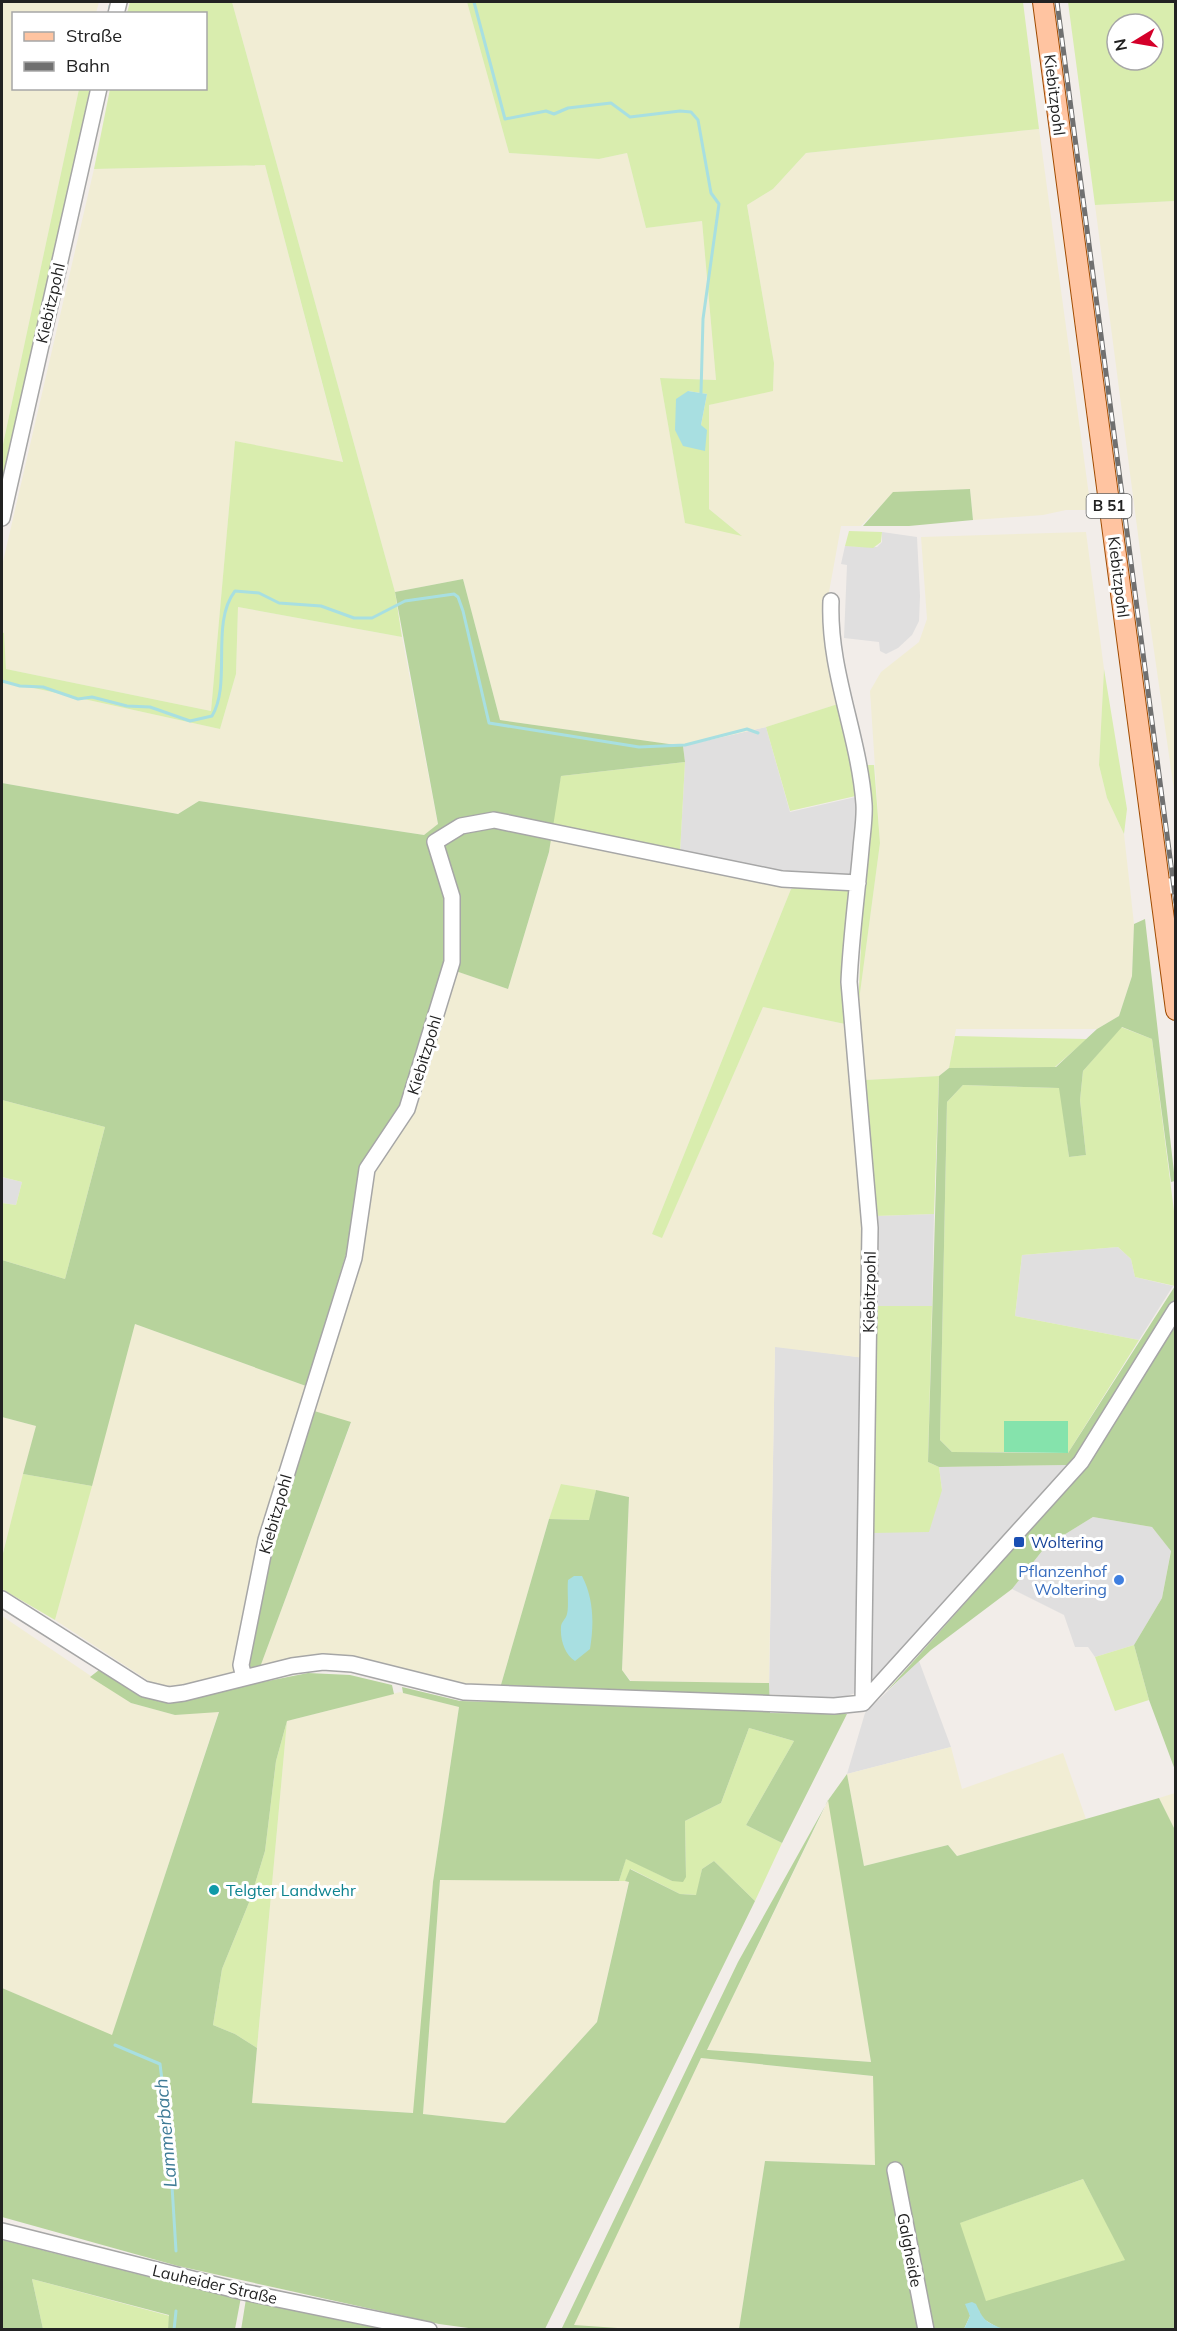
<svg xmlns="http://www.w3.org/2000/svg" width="1177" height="2331" font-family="Mulish,sans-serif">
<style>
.residential{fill:#e0dfdf}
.farmland{fill:#f1edd4}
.grass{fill:#d9edae;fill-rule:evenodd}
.forest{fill:#b7d39c;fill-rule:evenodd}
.pitch{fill:#85e3ac}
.water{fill:#a8dfe1}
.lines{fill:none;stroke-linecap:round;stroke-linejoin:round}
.stream{stroke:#a8dfe1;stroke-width:3}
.minor-casing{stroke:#a6a6a6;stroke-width:18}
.major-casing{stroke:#a04b00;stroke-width:22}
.minor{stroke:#fff;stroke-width:15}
.major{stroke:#ffc4a1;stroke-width:20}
.rail-casing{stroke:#707070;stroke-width:5}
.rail{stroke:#fff;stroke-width:3;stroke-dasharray:9;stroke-linecap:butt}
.transit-dot{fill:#1a4fb4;stroke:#fff;stroke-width:2}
.shop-dot{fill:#3f7fe0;stroke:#fff;stroke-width:2}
.culture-dot{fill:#0f9aa8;stroke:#fff;stroke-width:2}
.labels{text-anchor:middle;stroke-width:6;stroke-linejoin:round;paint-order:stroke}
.shield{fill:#fff;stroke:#646464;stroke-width:1.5}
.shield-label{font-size:15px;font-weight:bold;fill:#222}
.street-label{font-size:16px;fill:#222;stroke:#fff}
.transit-label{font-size:16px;fill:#164399;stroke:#fff;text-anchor:start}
.shop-label{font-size:16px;fill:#366cbe;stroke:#fff;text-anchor:end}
.culture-label{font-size:16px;fill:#0d838f;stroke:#fff;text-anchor:start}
.water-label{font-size:18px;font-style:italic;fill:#3e7b96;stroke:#fff}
</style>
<rect width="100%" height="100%" fill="#f2ede9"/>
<!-- residential -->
<path class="residential" d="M882,532L917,537L920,596L919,621L912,635L898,648L886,654L880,651L879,642L844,638L847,565L841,564L845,546L877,547L882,542Z
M766,727L790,812L860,796L857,874L849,879L781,875L680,853L685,762L683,746Z
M2,1177L22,1182L16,1205L2,1203Z
M934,1214L932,1306H875V1216Z
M1118,1247L1131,1259L1135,1277L1173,1286L1139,1340L1015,1316L1022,1255Z
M775,1346L865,1358L866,1533L942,1490L939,1467L1067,1465L880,1685L837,1699L769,1694Z
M1093,1517L1152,1527L1171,1550L1162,1598L1134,1645L1095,1657L1088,1647H1075L1064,1615L1012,1589L1046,1546Z
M919,1661L951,1747L847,1774L865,1713Z"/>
<!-- farmland -->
<path class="farmland" d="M2,2H99L96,13L14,14V88L79,89L2,449Z
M232,2H467L509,153L599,159L627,153L646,228L702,221L716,380L660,378L685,522L741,535L709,509V405L773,390L774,363L747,205L773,189L806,153L1039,129L1091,510H1066L1043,515L973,520L970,489L894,492L861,526H841L827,603L844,702L766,727L683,746L500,720L463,579L395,592Z
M265,165L343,463L235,441L211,711L6,669L4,633L2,632V566L94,169Z
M1175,201V797L1145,588L1095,205Z
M1086,532L1104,669L1099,765L1107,798L1124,834L1134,924L1132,976L1119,1016L1097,1029H956L949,1068L939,1076L865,1080L858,1008L880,843L870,691L881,672L919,642L927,619L921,537Z
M238,607L402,637L438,825L424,835L199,801L178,814L2,783V681L220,729L236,674Z
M550,839L791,889L652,1234L662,1237L763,1007L845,1024L865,1228V1358L775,1347L769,1683L631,1681L622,1670L629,1497L562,1484L549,1519L500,1688L454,1683L349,1659L259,1670L351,1423L311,1410L372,1172L456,971L508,989L549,852Z
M135,1324L306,1386L239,1666L233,1674L179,1686L155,1685L55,1620Z
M2,1417L36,1426L2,1556Z
M2,1616L131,1703L175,1715L219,1711L112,2036L2,1988Z
M400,1692L459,1707L433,1882L414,2113L252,2103L287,1721Z
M951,1747L962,1789L1063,1753L1086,1819L957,1856L948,1845L864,1866L847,1774Z
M1175,1793H1176L1175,1832L1159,1798Z
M829,1799L871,2062L707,2050Z
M440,1879L629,1881L597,2022L505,2123L423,2114Z
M701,2058L873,2076L876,2165L765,2161L739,2329L632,2330L573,2326Z"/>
<!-- grass -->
<path class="grass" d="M130,2H232L395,592L402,637L238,607L236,674L220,729L2,681V632L4,633L6,669L211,711L235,441L343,462L265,165L94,169L110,89L206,88V14L127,13Z
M467,2H1023L1039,129L806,153L773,189L747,205L774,363L773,391L709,405V509L742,536L685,523L660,378L716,380L702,221L646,228L627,153L599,159L509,153ZM688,391L707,394L701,425Z
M1068,2H1175V201L1095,205ZM1117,24H1153V60H1117Z
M79,89H90L2,489V449Z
M849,531L882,532L881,542L873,548L845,546Z
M1104,669L1127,809L1124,834L1107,798L1099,765Z
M844,702L860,795L790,811L766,727Z
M685,762L680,853L551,825L561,776Z
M863,765H874L880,843L858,1008L866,842Z
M805,884L847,886L853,894L845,1024L763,1007L662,1238L652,1234L791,889Z
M1121,1027L1152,1039L1175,1219V1286L1135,1277L1131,1259L1118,1247L1022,1255L1015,1316L1139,1340L1068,1453V1422L1004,1421V1452H952L940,1440L947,1102L963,1085L1060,1088L1069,1157L1086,1155L1080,1100L1083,1071Z
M955,1036L1087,1039L1055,1067L949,1068Z
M939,1076L934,1214L875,1216L865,1080Z
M2,1100L105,1127L65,1279L2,1260V1203L16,1205L22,1182L2,1177Z
M875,1306H932L928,1462L939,1467L942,1490L929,1532L871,1533L875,1468Z
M23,1474L92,1486L55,1620L2,1589V1557Z
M561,1484L596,1490L590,1520L549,1519Z
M1134,1645L1149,1700L1115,1711L1095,1657Z
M287,1721L257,2048L235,2034L213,2025L222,1969L250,1900L265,1851L276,1761Z
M749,1728L794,1741L746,1825L782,1843L755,1901L714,1861L702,1869L697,1895L680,1894L631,1869L625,1881H619L626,1858L672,1881L686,1876L685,1821L721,1803Z
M1083,2179L1126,2260L986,2302L959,2223Z
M32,2279L170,2316L168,2329H43Z"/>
<!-- forest -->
<path class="forest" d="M970,489L973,520L909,526H863L893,492Z
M463,579L500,720L683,746L685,762L561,776L549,852L508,989L444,967L402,1104L361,1165L346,1254L306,1386L135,1324L92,1486L23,1474L36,1426L2,1417V1260L65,1279L105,1127L2,1100V783L178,814L199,801L424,835L438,824L395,592Z
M1145,919L1175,1181L1171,1182L1152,1039L1122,1027L1083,1071L1080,1100L1086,1155L1069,1157L1059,1088L963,1085L947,1102L940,1440L952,1452L1068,1453L1175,1286V1299L1077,1456L1067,1465L939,1467L928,1462L939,1076L949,1068L1056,1067L1097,1029L1119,1016L1132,976L1134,924Z
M1175,1322V1770L1149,1700L1134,1645L1162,1598L1171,1551L1152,1527L1093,1517L1046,1546L1012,1589L931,1650L887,1691L1086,1467Z
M311,1410L351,1422L259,1670L247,1666L273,1535Z
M596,1490L629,1497L622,1670L630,1681L769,1683L770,1713L847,1714L782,1843L746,1825L794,1741L749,1728L721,1803L685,1821L686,1877L683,1882L672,1881L626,1859L619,1881L440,1880L423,2114L505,2123L597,2022L629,1882L625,1881L630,1869L680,1894L696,1895L702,1869L714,1861L755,1901L545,2329L483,2330L439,2324L178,2266L2,2217V1988L112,2035L219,1712L175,1715L131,1703L90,1677L99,1670L139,1695L161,1702L308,1673L350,1675L392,1685L394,1694L287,1721L276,1761L265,1851L250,1900L222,1969L213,2025L235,2034L257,2048L252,2103L413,2113L433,1882L459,1707L403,1693L402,1687L460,1701L496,1702L549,1519L589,1520Z
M847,1774L864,1866L948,1845L957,1856L1159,1798L1176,1832L1175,2329H1000L980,2317L979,2310H969L970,2316L964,2329H739L765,2161L875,2165L873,2076L701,2058L574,2325L632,2329L561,2330L738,1962L829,1799ZM828,1800L871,2062L708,2050H707ZM1083,2179L1125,2260L986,2301L960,2223Z
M2,2240L177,2284L241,2297L235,2329H168L169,2315L32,2279L43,2329H2Z
M246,2299L397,2330H241Z"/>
<!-- pitch -->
<path class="pitch" d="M1004,1421H1068V1453L1004,1452Z"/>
<!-- water -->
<path class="water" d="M688,391L707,394L701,425L707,430L705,451L683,446L675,430L676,399Z
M574,1576H582C594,1599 594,1624 590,1649L575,1661C565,1655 560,1640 561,1627C561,1622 566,1619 567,1614C569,1607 567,1590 568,1580Z
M972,2302L976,2304C983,2319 985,2322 1001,2328L964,2329L970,2316L965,2304Z"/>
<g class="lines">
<!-- stream -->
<path class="stream" d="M474,2L505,119L546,111L554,114L568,108L611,103L630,117L680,111L691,112L698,120L711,193L719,204L703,319L701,393
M109,14L110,6
M2,681L20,686L43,687L78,699L92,697L127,706L150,707L190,721L212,716C232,683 210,623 235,591L259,593L279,603L321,606L354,618H372L405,601L454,594L458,597L463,611L489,723L639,747L685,745L747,729L758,733
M115,2045L160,2064L169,2137L176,2251
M174,2330L176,2311"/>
<!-- minor casing -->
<g class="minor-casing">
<path id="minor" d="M116,14L119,2
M2,518L99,88
M831,601C828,670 859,735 864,804C865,818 862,835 861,849C857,894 851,937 849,982L870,1228L863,1703
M1159,888L1176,885
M2,1599L144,1689L169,1695L184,1693L292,1666L323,1662L352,1664L464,1692L834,1706L863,1703L1081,1462L1176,1309
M244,1678L241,1665L266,1540L354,1258L367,1169L407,1109L452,962V897L435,842L461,826L494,820L782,879L858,883
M895,2170L926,2330
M2,2231L244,2292L429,2330"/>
</g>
<!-- major casing -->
<g class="major-casing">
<path id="major" d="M1043,2L1176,1010"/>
</g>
<!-- minor -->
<use href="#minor" class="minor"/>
<!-- major -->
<use href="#major" class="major"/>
<!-- rail casing -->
<g class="rail-casing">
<path id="rail" d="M1057,2L1176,903"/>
</g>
<!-- rail -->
<use href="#rail" class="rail"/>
</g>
<!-- markers -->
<rect class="transit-dot" x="1013" y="1536" width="12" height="12" rx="3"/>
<circle class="shop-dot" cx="1119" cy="1580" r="6"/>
<circle class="culture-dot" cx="214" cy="1890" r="6"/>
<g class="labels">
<!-- shield labels -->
<rect class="shield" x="1086.5" y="494" width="45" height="24" rx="4.5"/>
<g class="shield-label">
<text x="1109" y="511">B 51</text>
</g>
<!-- street labels -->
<g class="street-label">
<text transform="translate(1055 95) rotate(83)" y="6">Kiebitzpohl</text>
<text transform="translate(50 303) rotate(-77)" y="6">Kiebitzpohl</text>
<text transform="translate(1119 577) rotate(83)" y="6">Kiebitzpohl</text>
<text transform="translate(424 1055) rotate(-73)" y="6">Kiebitzpohl</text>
<text transform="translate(869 1292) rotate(-89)" y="6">Kiebitzpohl</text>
<text transform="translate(275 1514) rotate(-74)" y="6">Kiebitzpohl</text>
<text transform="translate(910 2250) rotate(79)" y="6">Galgheide</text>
<text transform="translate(215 2284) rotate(13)" y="6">Lauheider Straße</text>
</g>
<!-- transit labels -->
<g class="transit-label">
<text x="1031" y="1548">Woltering</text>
</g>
<!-- shop labels -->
<g class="shop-label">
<text x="1107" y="1577">Pflanzenhof<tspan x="1107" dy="18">Woltering</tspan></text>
</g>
<!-- culture labels -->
<g class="culture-label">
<text x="226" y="1896">Telgter Landwehr</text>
</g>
<!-- water labels -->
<g class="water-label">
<text transform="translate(166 2133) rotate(-95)" y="6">Lammerbach</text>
</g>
</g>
<!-- border -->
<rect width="1177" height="2331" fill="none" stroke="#222222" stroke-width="6"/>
<!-- legend -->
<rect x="12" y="12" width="195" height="78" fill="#ffffff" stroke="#a7a7a7" stroke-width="1.5"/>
<rect x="24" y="32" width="30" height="9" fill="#ffc4a1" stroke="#a7a7a7" stroke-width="1.5"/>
<text x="66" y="42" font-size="18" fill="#222222">Straße</text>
<rect x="24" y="62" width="30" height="9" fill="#707070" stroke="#a7a7a7" stroke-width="1.5"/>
<text x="66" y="72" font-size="18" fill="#222222">Bahn</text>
<!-- north arrow -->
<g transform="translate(1135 42) rotate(259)"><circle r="28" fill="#ffffff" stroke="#a7a7a7" stroke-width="1.5"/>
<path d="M0-4.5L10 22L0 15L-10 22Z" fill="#d4002a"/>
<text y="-9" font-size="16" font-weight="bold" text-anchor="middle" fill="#222222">N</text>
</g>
</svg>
